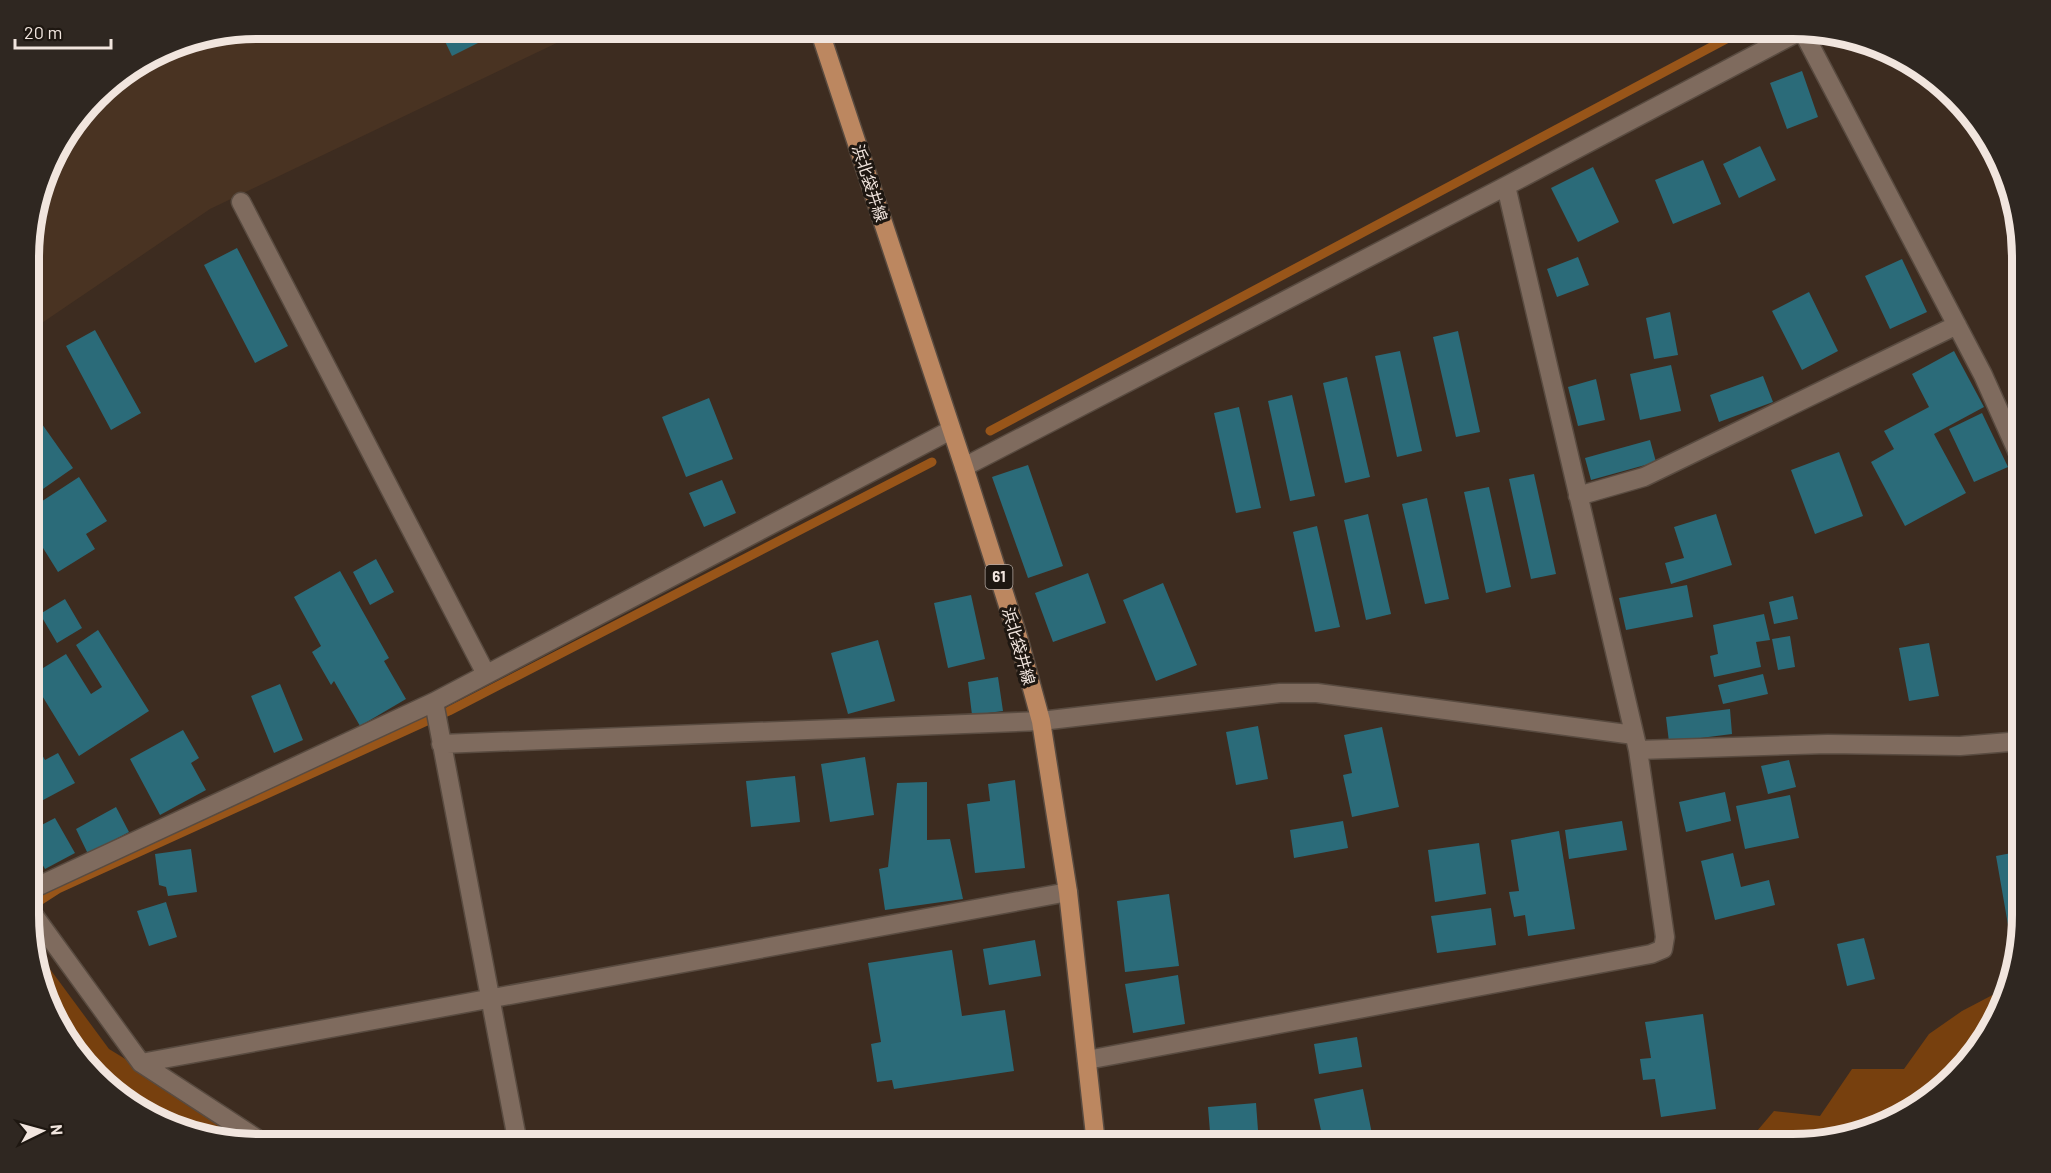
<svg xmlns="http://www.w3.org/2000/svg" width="2051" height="1173" font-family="Barlow,'Noto Sans JP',sans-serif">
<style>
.built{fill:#493322}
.green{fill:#77400e}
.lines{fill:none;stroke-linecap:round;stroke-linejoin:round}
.stream{stroke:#985519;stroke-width:9}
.building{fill:#2b6b79}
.street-casing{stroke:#594b40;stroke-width:21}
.primary-casing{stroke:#594b40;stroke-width:21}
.street{stroke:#7f6b5e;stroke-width:18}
.primary{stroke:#bc8760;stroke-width:18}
.labels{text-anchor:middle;stroke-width:6;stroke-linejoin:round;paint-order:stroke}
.shield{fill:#1e1711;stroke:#b2a7a0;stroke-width:1.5}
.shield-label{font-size:15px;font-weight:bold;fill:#f1e5de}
.street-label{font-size:16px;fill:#f1e5de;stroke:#1e1711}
.rim{fill:none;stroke:#f1e5de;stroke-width:8}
</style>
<rect width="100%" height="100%" fill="#3d2c20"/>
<!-- built -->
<path class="built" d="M258,29H586L210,209L30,331V294L42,209L39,199L52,156L106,86L170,46Z"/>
<!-- green -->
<path class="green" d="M30,942L109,1049L264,1144L198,1137L143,1114L67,1042Z
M2004,989L1992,1030L1955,1078L1908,1114L1808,1144H1746L1774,1111L1820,1116L1852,1069H1904L1929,1034L1962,1011Z"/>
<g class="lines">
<!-- stream -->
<path class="stream" d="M990,431L1745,29
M30,907L58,889L449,711L932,462"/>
</g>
<!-- building -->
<path class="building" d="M439,29H506L452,56Z
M1802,71L1818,117L1787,129L1770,83Z
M1760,146L1776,180L1739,198L1723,164Z
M1703,160L1721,204L1673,224L1655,180Z
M1593,167L1619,222L1578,242L1551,188Z
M237,248L288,346L255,363L204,265Z
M1578,257L1589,285L1557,297L1547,269Z
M1902,259L1927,312L1890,329L1865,276Z
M1809,292L1838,351L1802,370L1772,311Z
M1670,312L1678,355L1654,359L1646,318Z
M95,330L141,413L111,430L66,346Z
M1458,331L1480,432L1456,437L1433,337Z
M1400,351L1422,451L1397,457L1375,356Z
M1954,351L1984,407L1934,434L1966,493L1905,526L1871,462L1894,449L1884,431L1929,407L1912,374Z
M1671,365L1681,411L1640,420L1630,374Z
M1763,376L1773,402L1719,422L1710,395Z
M1347,377L1370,477L1345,483L1323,383Z
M1596,379L1605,420L1578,426L1568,387Z
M1292,395L1315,496L1290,501L1268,401Z
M709,398L733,459L686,477L662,417Z
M30,407L73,468L30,498Z
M1239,407L1261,508L1236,513L1214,413Z
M1982,413L2008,467L1974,482L1949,429Z
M1650,440L1656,462L1591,480L1585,458Z
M1839,452L1863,516L1815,534L1791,470Z
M1028,465L1063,566L1028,578L992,477Z
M1534,474L1556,574L1531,579L1509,479Z
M79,477L107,521L86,534L95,549L58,572L30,527V509Z
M722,480L736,513L704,527L689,493Z
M1489,487L1511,587L1486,593L1464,492Z
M1427,498L1449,599L1425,604L1402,504Z
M1368,514L1391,614L1366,620L1344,520Z
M1716,514L1732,565L1671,584L1665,563L1684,558L1674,527Z
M1317,526L1340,627L1315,632L1293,532Z
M376,559L394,592L370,605L353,572Z
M340,571L389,658L384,661L406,699L360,726L334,681L331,685L312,652L321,646L294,597Z
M1088,573L1106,623L1053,642L1035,593Z
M1163,583L1197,665L1156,681L1123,600Z
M1687,585L1693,617L1626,630L1619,598Z
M971,595L985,659L948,668L934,603Z
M1793,596L1798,619L1774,624L1769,602Z
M65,599L82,628L57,643L40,614Z
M1764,614L1770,640L1756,642L1761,667L1714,677L1710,656L1718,654L1713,625Z
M98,630L149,711L79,756L30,676L66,654L91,694L102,687L76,645Z
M1790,636L1795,667L1778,670L1772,639Z
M878,640L895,701L848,714L831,653Z
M1929,643L1939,696L1909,701L1899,648Z
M1763,674L1768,694L1723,704L1718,685Z
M998,677L1003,711L972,715L968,682Z
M280,684L303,740L274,753L251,696Z
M1730,709L1732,734L1669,742L1666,717Z
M1258,726L1268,779L1236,785L1226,732Z
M1382,727L1399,807L1352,817L1343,775L1352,773L1344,735Z
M183,730L199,758L191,763L206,790L160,815L130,759Z
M41,753L45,760L58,753L75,783L30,807V759Z
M865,757L874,815L830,822L821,764Z
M1789,760L1796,787L1768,794L1761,766Z
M795,776L800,822L751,827L746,781Z
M1015,780L1025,868L975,873L967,804L990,801L988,784Z
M927,782V840L950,839L963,899L885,910L879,869L888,867L897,783Z
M1725,792L1731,821L1686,832L1679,802Z
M1790,795L1799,838L1745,849L1736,806Z
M116,807L129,832L88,854L76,829Z
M55,818L75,853L45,869L30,843V831Z
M1343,821L1348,848L1294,858L1290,830Z
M1622,821L1627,850L1569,859L1565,830Z
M1559,831L1575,929L1528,936L1525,915L1514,917L1509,892L1519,891L1511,840Z
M1479,843L1486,894L1435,902L1428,850Z
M191,849L197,892L168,896L166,887L159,885L155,854Z
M2022,851V930L2019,940L2011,942L1996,856Z
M1733,853L1741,887L1769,880L1775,905L1715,920L1701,861Z
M1169,894L1179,966L1125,972L1117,901Z
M166,902L177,937L149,946L137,911Z
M1491,908L1496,945L1437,953L1431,916Z
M1864,938L1875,979L1847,986L1837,944Z
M1035,940L1041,976L989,985L983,949Z
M952,950L962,1016L1005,1010L1014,1071L894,1089L892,1080L877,1082L871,1044L881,1042L868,963Z
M1178,975L1185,1024L1133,1033L1125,984Z
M1703,1014L1716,1109L1661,1117L1655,1079L1643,1080L1640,1059L1651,1058L1645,1022Z
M1357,1037L1362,1067L1319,1074L1314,1044Z
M1363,1089L1374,1144H1324L1314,1099Z
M1256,1103L1259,1144H1211L1208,1107Z"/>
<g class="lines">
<!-- street casing -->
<g class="street-casing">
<path id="street" d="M1802,30L1983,375L2022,462
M241,202L486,674
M964,467L1506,186L1802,30
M1578,496L1644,477L1957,325
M434,702L518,1144
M441,744L1041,721L1280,693H1317L1634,735
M1638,750L1828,744L1960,746L2022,741
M30,890L434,702L951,430
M30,910L141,1063L265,1144
M1087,1060L1651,954L1663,949L1665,937L1638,750L1506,186
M141,1063L1068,892"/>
</g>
<!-- primary casing -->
<g class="primary-casing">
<path id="primary" d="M819,29L964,467L1018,637L1041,721L1068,892L1096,1144"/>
</g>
<!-- street -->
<use href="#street" class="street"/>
<!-- primary -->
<use href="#primary" class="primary"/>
</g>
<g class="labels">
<!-- shield labels -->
<rect class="shield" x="985.5" y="565" width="27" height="24" rx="4.5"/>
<g class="shield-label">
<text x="999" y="582">61</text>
</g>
<!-- street labels -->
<g class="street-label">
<text transform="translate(870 183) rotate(72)" y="6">浜北袋井線</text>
<text transform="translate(1019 646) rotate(74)" y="6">浜北袋井線</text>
</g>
</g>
<!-- crop -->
<path d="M0 0H2051V1173H0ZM258 39H1793A219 219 0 0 1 2012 258V915A219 219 0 0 1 1793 1134H258A219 219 0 0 1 39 915V258A219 219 0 0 1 258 39Z" fill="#2f2721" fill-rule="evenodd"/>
<path class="rim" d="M258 39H1793A219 219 0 0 1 2012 258V915A219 219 0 0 1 1793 1134H258A219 219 0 0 1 39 915V258A219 219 0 0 1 258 39Z"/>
<!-- north arrow -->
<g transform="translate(42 1131) rotate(85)" stroke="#1e1711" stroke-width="4.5" paint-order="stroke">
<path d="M0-4.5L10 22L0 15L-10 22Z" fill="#f1e5de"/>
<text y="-9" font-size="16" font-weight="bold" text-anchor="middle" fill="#f1e5de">N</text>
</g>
<!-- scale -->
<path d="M15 39v9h96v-9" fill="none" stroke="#f1e5de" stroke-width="3"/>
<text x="24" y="39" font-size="18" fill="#f1e5de" stroke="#1e1711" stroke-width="4.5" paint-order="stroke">20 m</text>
</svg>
